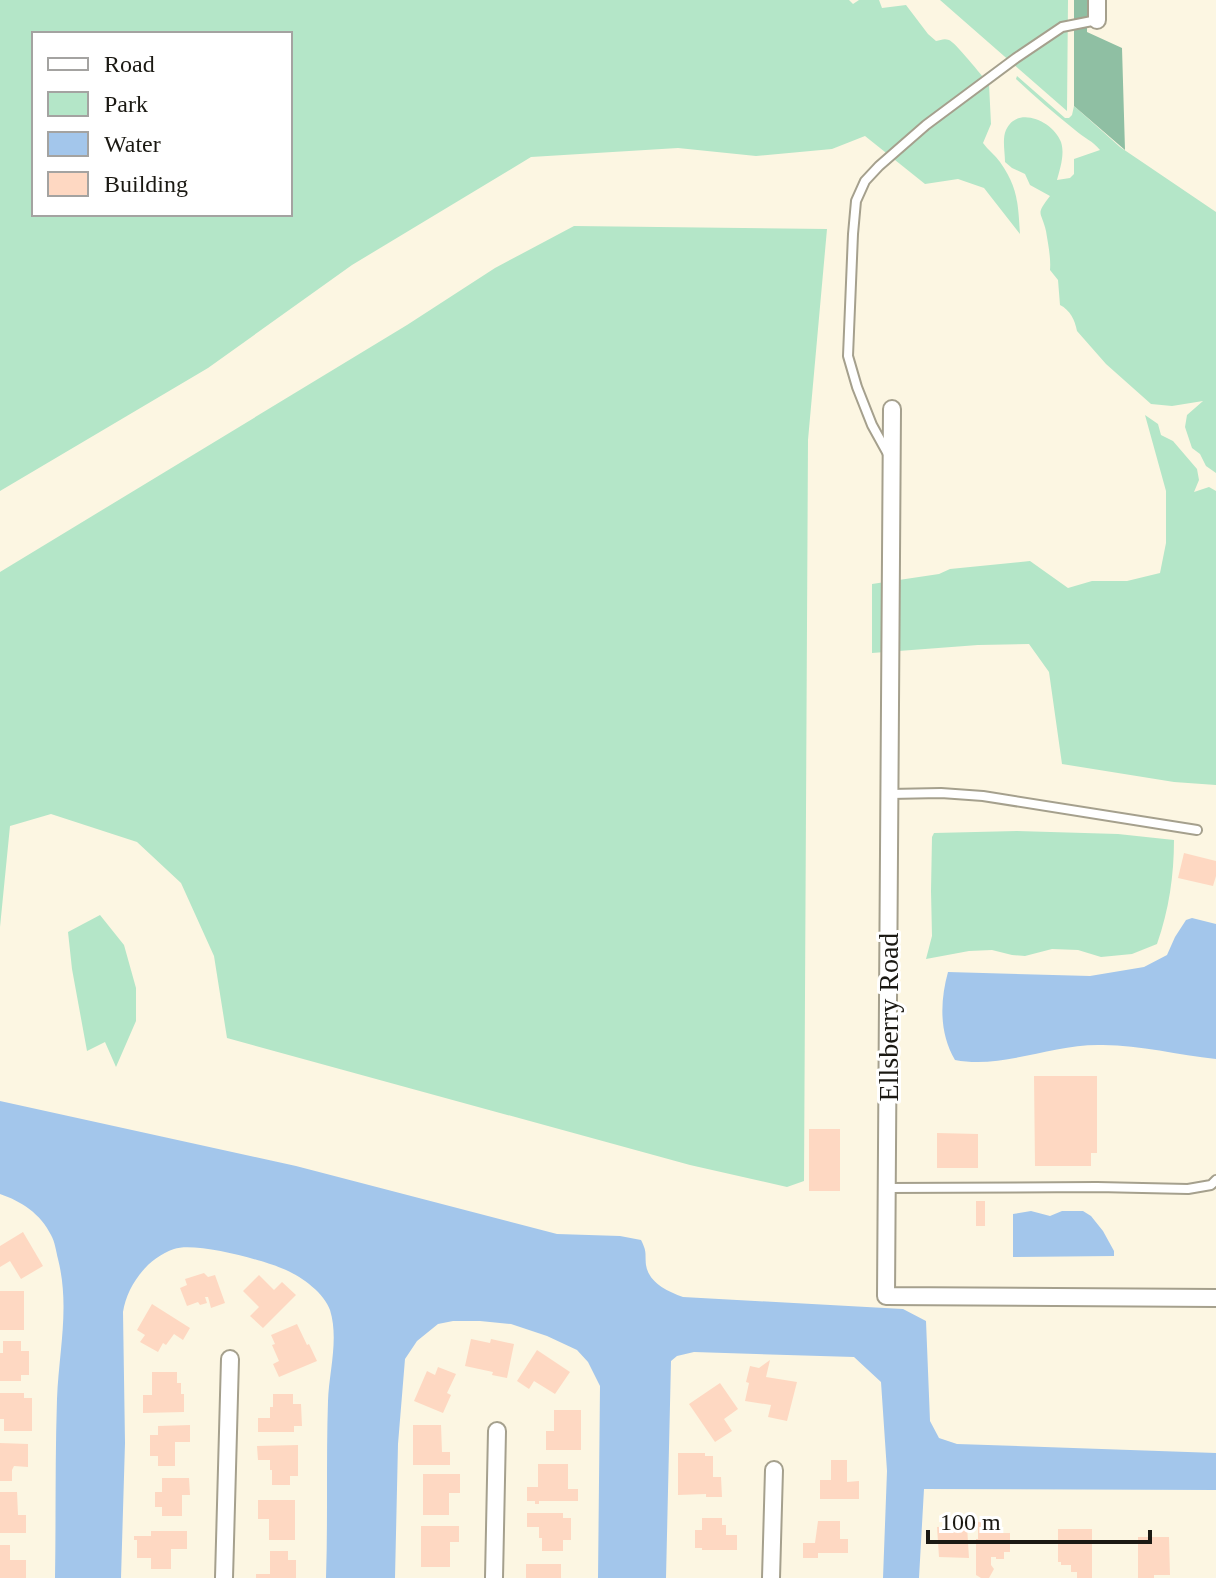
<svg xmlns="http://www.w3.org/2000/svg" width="1216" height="1578" font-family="'Times New Roman',serif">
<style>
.green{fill:#b4e6c8;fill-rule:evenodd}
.forest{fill:#8fbfa3}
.water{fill:#a3c6eb}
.building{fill:#fed8c2}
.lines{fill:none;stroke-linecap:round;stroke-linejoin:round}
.lane-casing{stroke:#a5a08d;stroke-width:12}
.street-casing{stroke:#a5a08d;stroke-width:20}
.lane{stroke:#fff;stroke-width:8}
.street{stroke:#fff;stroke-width:16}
.labels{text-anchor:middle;stroke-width:6;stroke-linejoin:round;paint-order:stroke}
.street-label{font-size:28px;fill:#1b1913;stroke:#fff}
</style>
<rect width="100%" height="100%" fill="#fcf6e2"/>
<!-- green -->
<path class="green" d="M0,0H849L853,4L859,0H879L882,8L906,5L928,34L936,41C941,40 944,38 949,40C955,42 982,76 989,84L991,124L983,143C988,150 995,155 1000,162C1018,188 1018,203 1020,234L984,188L958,179L925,184L865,136L832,149L756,156L678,148L531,157L352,265L208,368L0,491ZM34,34H290V214H34Z
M940,0H1068L1067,111Z
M1017,76L1065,118H1069L1072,115L1074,106L1120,147L1216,212V473L1206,466L1200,454L1192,448L1185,427L1187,415L1203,401L1172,406L1151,404L1106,364L1077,331C1075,320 1070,310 1060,305L1058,280L1050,270C1051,257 1048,244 1046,231C1041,210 1035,216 1050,196L1030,185L1025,174L1012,168L1005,162C1005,152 1002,139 1006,130C1017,105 1053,121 1061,142C1065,154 1060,169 1057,180L1070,178L1074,174V159L1100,150C1093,141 1084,138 1075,130C1055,114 1035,97 1016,79Z
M574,226L827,229L808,440L804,1181L787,1187L690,1165L227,1038L214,956L181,883L137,842L51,814L10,826L0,927V572L407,325L495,268Z
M1145,415L1158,424L1161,435L1173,441L1197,469L1199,480L1194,492L1209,487L1216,491V785L1174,782L1062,764L1049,672L1029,644L978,645L872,653V584L939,574L950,569L1030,561L1068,588L1092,581H1127L1160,573L1166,543V491Z
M1017,831L1118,834L1174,840C1174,875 1169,910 1157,944L1132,954L1101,957L1078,950L1052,949L1025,956L1012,955L992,950L969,951L926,959L932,936L931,891L932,837L934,833Z
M100,915L124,945L136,988V1021L116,1067L105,1042L87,1051L72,969L68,932Z"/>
<!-- forest -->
<path class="forest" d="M1074,0H1087V32L1122,48L1125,150L1074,106Z"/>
<!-- water -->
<path class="water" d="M1192,918L1216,924V1059C1177,1055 1137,1044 1098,1045C1050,1045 1002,1069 955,1060C939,1033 940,1001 948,972L1090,976L1144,967L1167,955L1175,937L1186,920Z
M0,1101L296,1166L557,1234L620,1236L641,1240C647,1252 645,1252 646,1265C649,1283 667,1291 683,1297L903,1309L926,1321L930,1421L939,1438L957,1444L1216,1453V1490L924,1489L919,1578H883L887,1471L881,1382L854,1357L694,1352L677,1356L671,1361L666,1578H598L600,1386L588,1362L577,1350L547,1336L511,1324L480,1321H453L438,1324L417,1341L405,1359L398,1444L395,1578H326C328,1519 326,1460 328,1401C329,1372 339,1339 330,1310C324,1292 298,1274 281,1268C259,1259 195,1242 174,1249C147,1258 127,1286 123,1312L125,1443L121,1578H55C56,1518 55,1459 57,1399C59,1350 70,1307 58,1259C56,1251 55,1242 51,1235C41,1214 21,1201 0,1194Z
M1031,1211L1050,1216L1062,1211H1083L1091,1216L1103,1231L1114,1251V1256L1013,1257V1214Z"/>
<!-- building -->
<path class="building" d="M1184,853L1216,861V876L1213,886L1178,878Z
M1034,1076H1097V1153H1091V1166H1035Z
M809,1129H840V1191H809Z
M937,1133L978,1134V1168H937Z
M976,1201H985V1226H976Z
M23,1232L43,1266L21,1279L10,1261L0,1267V1246Z
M204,1273L208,1277L215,1275L225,1303L211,1308L208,1297H205L207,1303L200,1305L198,1302L187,1306L180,1288L187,1285L185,1279Z
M259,1275L274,1290L282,1282L296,1295L263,1328L250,1316L259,1307L243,1291Z
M0,1291H24V1330H0Z
M152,1304L190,1328L183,1340L174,1334L166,1345L163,1343L158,1352L140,1342L145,1335L137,1330Z
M297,1324L307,1345L309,1344L317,1361L279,1377L273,1364L279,1361L272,1345L275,1344L271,1335Z
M471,1339L490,1343L491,1339L514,1344L507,1378L492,1375L493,1372L465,1366Z
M3,1341H21V1351H29V1375H21V1381H0V1353H3Z
M537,1350L570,1372L555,1394L534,1381L529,1389L517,1381Z
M770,1360L766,1377L797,1382L787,1421L768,1417L771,1405L745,1401L749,1383L746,1382L750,1366L759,1368Z
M438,1367L456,1374L447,1393L451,1395L443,1413L414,1401L427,1371L435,1375Z
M152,1372H177V1383H181V1394H184V1412L143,1413V1395H152Z
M720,1383L738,1409L724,1419L732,1431L715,1442L689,1404Z
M0,1393H24V1398H32V1431H4V1419H0Z
M273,1394H293V1404H301L302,1426H294V1432H258V1418H270V1407H273Z
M554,1410H581V1450H546V1431H554Z
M190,1425V1442H175V1466H158V1456H150V1435H158V1426Z
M413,1425H441L442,1452H450V1465H413Z
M0,1443L28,1444V1467L14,1466L12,1470V1481H0Z
M298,1445V1476H290V1485H272V1470H270V1460H258L257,1446Z
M678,1453H705V1456H713V1477H721L722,1497H706V1494L678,1495Z
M831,1460H847V1482L859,1481V1499H820V1480H831Z
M538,1464H568V1489H578V1501H539V1504H535V1501H527V1487H538Z
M423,1474H460V1493H449V1515H423Z
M162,1478H189L190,1495H182V1516H162V1507H155V1492H162Z
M0,1492H17L18,1515H26V1533H0Z
M258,1500H295V1540H269V1519H258Z
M527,1513H563V1518H571V1540H563V1551H542V1538H539V1527H527Z
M702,1518H722V1525H726V1535H737V1550H702V1548H695V1530H702Z
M818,1521H840V1539H848V1553H818V1558H803V1543H815Z
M983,1521L997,1522V1533H1010V1552H1004V1559H996V1557H991V1565L994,1569L989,1578H981L976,1575V1539H978V1522Z
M421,1526H459V1542H450V1567H421Z
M967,1526L969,1558L939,1557L937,1527Z
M1058,1529H1092V1578H1077V1572H1071V1565H1061V1562H1058Z
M151,1531H187V1549H171V1569H151V1558H137V1540H134V1536H151Z
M1138,1537H1169L1170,1575H1154V1578H1138Z
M0,1545H10V1560H26V1578H0Z
M270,1551H288V1560H296V1578H256V1574H270Z
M526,1564H561V1578H526Z"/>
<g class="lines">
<!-- lane casing -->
<g class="lane-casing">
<path id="lane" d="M888,454L872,425L857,387L848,356L853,234L856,201L865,181L879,166L926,125L1016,58L1062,27L1097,20
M890,794L941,793L983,796L1197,830
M887,1188L1097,1187L1188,1189L1211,1185L1216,1180"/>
</g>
<!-- street casing -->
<g class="street-casing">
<path id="street" d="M1097,20V0
M892,409L886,1296L1216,1298
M224,1578L230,1359
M494,1578L497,1431
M771,1578L774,1470"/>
</g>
<!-- lane -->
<use href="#lane" class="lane"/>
<!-- street -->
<use href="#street" class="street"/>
</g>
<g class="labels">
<!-- street labels -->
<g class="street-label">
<text transform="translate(888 1017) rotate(-90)" y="10">Ellsberry Road</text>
</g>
</g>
<!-- legend -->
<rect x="32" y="32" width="260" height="184" fill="#ffffff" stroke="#a4a3a1" stroke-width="2"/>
<rect x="48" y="58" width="40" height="12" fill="#ffffff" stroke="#a4a3a1" stroke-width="2"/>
<text x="104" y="72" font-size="24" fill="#1b1913">Road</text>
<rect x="48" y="92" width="40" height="24" fill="#b4e6c8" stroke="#a4a3a1" stroke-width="2"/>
<text x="104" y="112" font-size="24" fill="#1b1913">Park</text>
<rect x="48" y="132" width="40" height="24" fill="#a3c6eb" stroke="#a4a3a1" stroke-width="2"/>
<text x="104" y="152" font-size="24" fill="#1b1913">Water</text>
<rect x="48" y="172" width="40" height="24" fill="#fed8c2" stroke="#a4a3a1" stroke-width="2"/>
<text x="104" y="192" font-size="24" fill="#1b1913">Building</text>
<!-- scale -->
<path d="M928 1530v12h222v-12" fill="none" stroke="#1b1913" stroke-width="4"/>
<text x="940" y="1530" font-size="24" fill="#1b1913" stroke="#ffffff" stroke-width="6" paint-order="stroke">100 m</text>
</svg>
